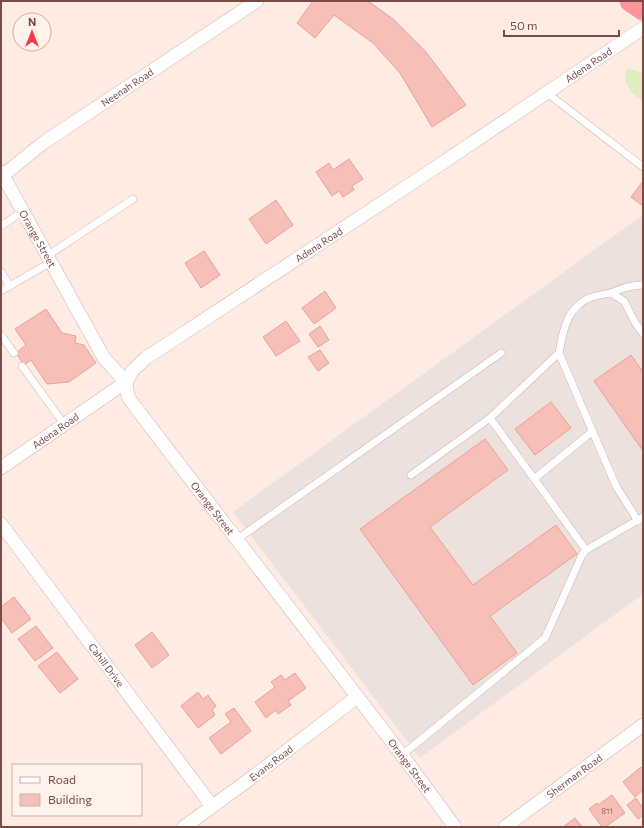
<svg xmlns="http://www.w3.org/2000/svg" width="644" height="828" font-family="Commissioner,sans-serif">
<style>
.industrial{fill:#ede1de}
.green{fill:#dfedc0}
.building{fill:#f6bfb8;stroke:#ea9f97}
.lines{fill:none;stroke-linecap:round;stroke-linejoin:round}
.lane-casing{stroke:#d3b1ab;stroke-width:8}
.street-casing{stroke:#d3b1ab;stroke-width:14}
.highway-casing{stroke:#d9cccb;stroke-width:23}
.lane{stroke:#fff;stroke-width:7}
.street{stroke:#fff;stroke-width:13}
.highway{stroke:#fe9497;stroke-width:22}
.labels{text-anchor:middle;stroke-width:3;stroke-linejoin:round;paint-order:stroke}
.number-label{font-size:8px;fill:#986762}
.street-label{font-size:10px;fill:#794a46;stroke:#fff2eb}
</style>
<rect width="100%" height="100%" fill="#feece3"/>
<!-- industrial -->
<path class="industrial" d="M641,216L643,217V594L420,758L233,512Z"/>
<!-- green -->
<path class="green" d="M627,68L643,73V101L632,93L625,81Z"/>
<!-- building -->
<path class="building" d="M313,1H368L393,19L426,52L466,105L432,127L400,73L373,43L334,15L315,38L297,23Z
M349,159L363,179L352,186L354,190L343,197L339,191L332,196L316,172L329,163L333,170Z
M643,181V206L631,197Z
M276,200L293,225L266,244L249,219Z
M204,251L220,275L201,288L185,263Z
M325,291L336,308L314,324L302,308Z
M46,309L62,333L76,336L75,343L84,345L96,363L69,382L47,384L31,360L24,365L16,353L26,345L15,329Z
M286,321L300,341L276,356L263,337Z
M320,326L329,340L318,347L309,334Z
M320,350L329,363L318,371L308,357Z
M631,355L643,372V451L594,381Z
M551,402L571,428L535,455L515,429Z
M485,439L508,470L430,527L473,585L556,525L577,554L490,616L517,653L473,685L360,529Z
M14,597L31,619L12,633L1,618V607Z
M36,626L53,648L35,661L18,639Z
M152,632L169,655L152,668L135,645Z
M57,652L78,679L60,693L38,666Z
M295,673L306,688L288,701L291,705L278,714L276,710L266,718L255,702L275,687L271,682L281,675L285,680Z
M198,692L203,699L208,695L216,706L212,710L215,715L198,728L181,706Z
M234,708L251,731L221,754L209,738L231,722L225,714Z
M641,767L643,770V790L635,797L623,782Z
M612,795L625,813L605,827H602L589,809L597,803L598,805Z
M636,798L643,808V815L638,819L627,805Z
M575,818L582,827H563Z"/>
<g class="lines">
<!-- lane casing -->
<g class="lane-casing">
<path id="lane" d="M547,93L643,167
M1,226L23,211
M47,256L133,199
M1,272L10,286
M1,291L51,262
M611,293C622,288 631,285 643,285
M1,335L14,353
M22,366L64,424
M490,418L559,353
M411,475L490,418L586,550
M534,479L593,431
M638,521L616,486L559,353C563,330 567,306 592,297C598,295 605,294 611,293L624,301L636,324L643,333
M236,540L501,353
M402,755L545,638L582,555L586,550L643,517"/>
</g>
<!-- street casing -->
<g class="street-casing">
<g id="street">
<path id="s1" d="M1,172L104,358L126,382L128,397L136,408L402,755L455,827"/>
<path id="s2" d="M1,177L43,143L257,1"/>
<path id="s3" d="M1,468L126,382L133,370L146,358L432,170L643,28"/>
<path id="s4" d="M1,524L212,806"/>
<path id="s5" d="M184,827L254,776L357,697"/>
<path id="s6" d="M505,827L643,725"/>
</g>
</g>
<!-- highway casing -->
<g class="highway-casing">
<path id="highway" d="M631,1L643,9"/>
</g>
<!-- lane -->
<use href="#lane" class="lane"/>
<!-- street -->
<use href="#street" class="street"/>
<!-- highway -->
<use href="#highway" class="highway"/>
</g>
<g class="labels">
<!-- number labels -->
<g class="number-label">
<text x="607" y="814">811</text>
</g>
<!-- street labels -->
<g class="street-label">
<text dy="4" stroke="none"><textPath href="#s3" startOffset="714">Adena Road</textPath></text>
<text dy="4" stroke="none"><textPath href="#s2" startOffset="155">Neenah Road</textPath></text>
<text dy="4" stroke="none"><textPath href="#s1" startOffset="76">Orange Street</textPath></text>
<text dy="4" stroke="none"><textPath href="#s3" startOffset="390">Adena Road</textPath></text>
<text dy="4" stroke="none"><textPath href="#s3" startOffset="66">Adena Road</textPath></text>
<text dy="4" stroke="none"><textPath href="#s1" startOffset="400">Orange Street</textPath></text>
<text dy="4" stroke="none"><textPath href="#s4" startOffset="176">Cahill Drive</textPath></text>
<text dy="4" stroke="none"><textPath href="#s5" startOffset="108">Evans Road</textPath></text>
<text dy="4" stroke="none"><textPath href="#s1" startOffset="724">Orange Street</textPath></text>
<text dy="4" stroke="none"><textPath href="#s6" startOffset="86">Sherman Road</textPath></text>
</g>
</g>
<!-- border -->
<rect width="644" height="828" fill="none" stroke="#794a46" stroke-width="4"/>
<!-- legend -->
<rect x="12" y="764" width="130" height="52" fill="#fff2eb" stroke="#c9afa9"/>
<rect x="20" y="777" width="20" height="6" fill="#ffffff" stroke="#c9afa9"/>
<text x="48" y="784" font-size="12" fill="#794a46">Road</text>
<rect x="20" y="794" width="20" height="12" fill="#f6bfb8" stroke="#c9afa9"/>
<text x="48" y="804" font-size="12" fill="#794a46">Building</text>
<!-- north arrow -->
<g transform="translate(32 32)"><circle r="19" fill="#fff2eb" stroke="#c9afa9"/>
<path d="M0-3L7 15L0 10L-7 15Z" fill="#f33d48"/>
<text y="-6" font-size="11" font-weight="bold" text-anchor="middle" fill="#794a46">N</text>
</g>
<!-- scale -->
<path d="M504 30v6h115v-6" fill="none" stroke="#794a46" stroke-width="2"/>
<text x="510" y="30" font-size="12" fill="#794a46" stroke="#fff2eb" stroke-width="3" paint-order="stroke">50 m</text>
</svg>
